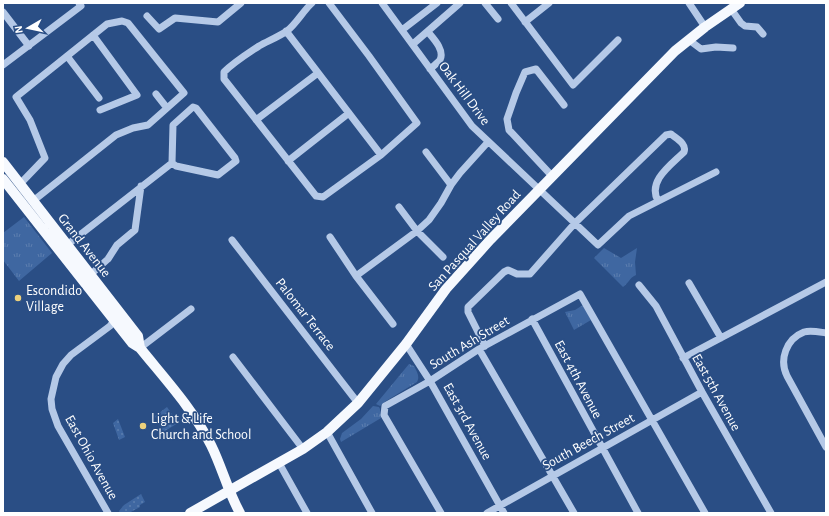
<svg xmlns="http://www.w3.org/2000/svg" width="829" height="516" font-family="'Alegreya Sans',sans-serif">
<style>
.grass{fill:url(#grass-tufts)}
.park{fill:url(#park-dots)}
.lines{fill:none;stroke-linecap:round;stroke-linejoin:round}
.minor{stroke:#b5c9e7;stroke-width:7}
.major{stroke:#f6f9fe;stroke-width:10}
.poi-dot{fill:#edd17c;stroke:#2a4e85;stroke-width:1.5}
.labels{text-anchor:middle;stroke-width:3.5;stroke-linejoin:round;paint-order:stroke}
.street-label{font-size:14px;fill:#fff;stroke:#2a4e85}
.poi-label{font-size:14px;fill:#fff;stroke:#2a4e85;text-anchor:start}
</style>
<defs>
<pattern id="grass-tufts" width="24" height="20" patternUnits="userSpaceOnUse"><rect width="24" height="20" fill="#3f67a1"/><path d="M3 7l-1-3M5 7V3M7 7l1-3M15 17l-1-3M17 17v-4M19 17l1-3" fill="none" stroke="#5c7eaf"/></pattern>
<pattern id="park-dots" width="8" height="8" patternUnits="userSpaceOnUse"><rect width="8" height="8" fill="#3f67a1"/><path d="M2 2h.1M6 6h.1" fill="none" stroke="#5c7eaf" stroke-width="1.8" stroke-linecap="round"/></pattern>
</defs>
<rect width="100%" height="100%" fill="#2a4e85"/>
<!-- grass -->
<path class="grass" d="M24,217L52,253L19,281L3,260V233Z
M604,248L621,258L637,248L635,262L636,275C629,278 629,283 623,287L594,258Z
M583,305L591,320L574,330L565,312L575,310Z
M409,364L414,366C417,372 420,376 417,382L386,401L380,406L376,404Z
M373,406L379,407L380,409L381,418L341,442L340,439L342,433L361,419Z"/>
<!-- park -->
<path class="park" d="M167,407L178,423L165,431L164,434L155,416Z
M118,419L125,437L119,440L113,423Z
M141,494L145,502L140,505V507L129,513H120L119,511L124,505Z"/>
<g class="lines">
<!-- minor -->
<path class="minor" d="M312,3C303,11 297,23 287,31C278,37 268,41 259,46C247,54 234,62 224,72V79L316,196L323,197L381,155L417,123L369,56L329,3
M382,3L472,126L598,245L629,216L716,172
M485,3L498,19
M511,3L573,85L618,40
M689,3L705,27
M731,9L741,23L745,26L757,27L763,34
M3,12L29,46
M147,16L159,29L175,18L218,22L241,3
M525,22L549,3
M402,30L437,3
M286,31L381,155
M428,32C433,38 445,50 440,60C438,63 433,66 430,69
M93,35L137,95L100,110
M689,40L701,49L716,47L733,48
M413,44L460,3
M67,56L99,98
M3,65L81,6L79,3
M156,94L167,108
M193,107L196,108L235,158L236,161L218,175L176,166L172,163L173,125Z
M256,120L318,73
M426,152L451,185
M288,161L349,113
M552,176L509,130L507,119L516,93L525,72L536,69L564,105
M20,184L45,158L30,120L16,97L107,24L122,21L128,23L184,93L148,125L133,128L116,135L33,201
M399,207L417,231L443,257
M330,237L356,276L393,324
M232,240L358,403
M67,245L172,163
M90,275L108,259L117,245L135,230L141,186
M356,276L417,231L429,220L441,203L451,185L460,173L488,142
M689,283L721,338
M639,285L656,306L702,392L771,513
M532,319L638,513
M826,333C819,332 811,330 804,332C786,339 779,360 787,376L826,447
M406,344L430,381L504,513
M485,346L468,312V307L504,272L508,270L517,274H530L575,223L666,135L671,134C677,139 687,144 684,152C671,165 647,181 658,201
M140,348L191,309
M479,349L574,513
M233,357L303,449
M683,358L826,282
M327,432L372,513
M279,463L307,513
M108,513L58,426L52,409L51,399L56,377L63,364L71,355L110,326L114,321
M441,513L384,415L385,406L430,381L479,349L580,294L705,513
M487,513L702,392"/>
<!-- major -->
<path class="major" d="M3,162L138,336L140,348
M3,179L132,343L140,348C165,379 193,409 211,445C222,467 228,492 240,513
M190,513L303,449L327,432L358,403L406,344L446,289L490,240L675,51L705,27L740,3"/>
</g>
<!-- markers -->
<g class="poi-dot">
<circle cx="18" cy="298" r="4"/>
<circle cx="143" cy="426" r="4"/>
</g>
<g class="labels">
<!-- street labels -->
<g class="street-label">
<text transform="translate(465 93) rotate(53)" y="5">Oak Hill Drive</text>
<text transform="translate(474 240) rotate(-48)" y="5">San Pasqual Valley Road</text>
<text transform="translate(85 245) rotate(52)" y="5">Grand Avenue</text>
<text transform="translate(306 314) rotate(52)" y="5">Palomar Terrace</text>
<text transform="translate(469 342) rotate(-31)" y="5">South Ash Street</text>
<text transform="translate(579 379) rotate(62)" y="5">East 4th Avenue</text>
<text transform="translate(717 392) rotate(61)" y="5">East 5th Avenue</text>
<text transform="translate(468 421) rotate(61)" y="5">East 3rd Avenue</text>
<text transform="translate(588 441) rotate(-29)" y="5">South Beech Street</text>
<text transform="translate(92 457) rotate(61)" y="5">East Ohio Avenue</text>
</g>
<!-- poi labels -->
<g class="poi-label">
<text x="26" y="295">Escondido<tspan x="26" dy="16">Village</tspan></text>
<text x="151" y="423">Light &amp; Life<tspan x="151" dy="16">Church and School</tspan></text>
</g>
</g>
<!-- border -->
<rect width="829" height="516" fill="none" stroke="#ffffff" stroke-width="8"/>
<!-- north arrow -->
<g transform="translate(28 28) rotate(261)" stroke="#2a4e85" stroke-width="3" paint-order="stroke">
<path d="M0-3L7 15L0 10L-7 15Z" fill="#ffffff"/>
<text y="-6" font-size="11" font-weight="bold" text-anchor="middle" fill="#ffffff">N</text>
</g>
</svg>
